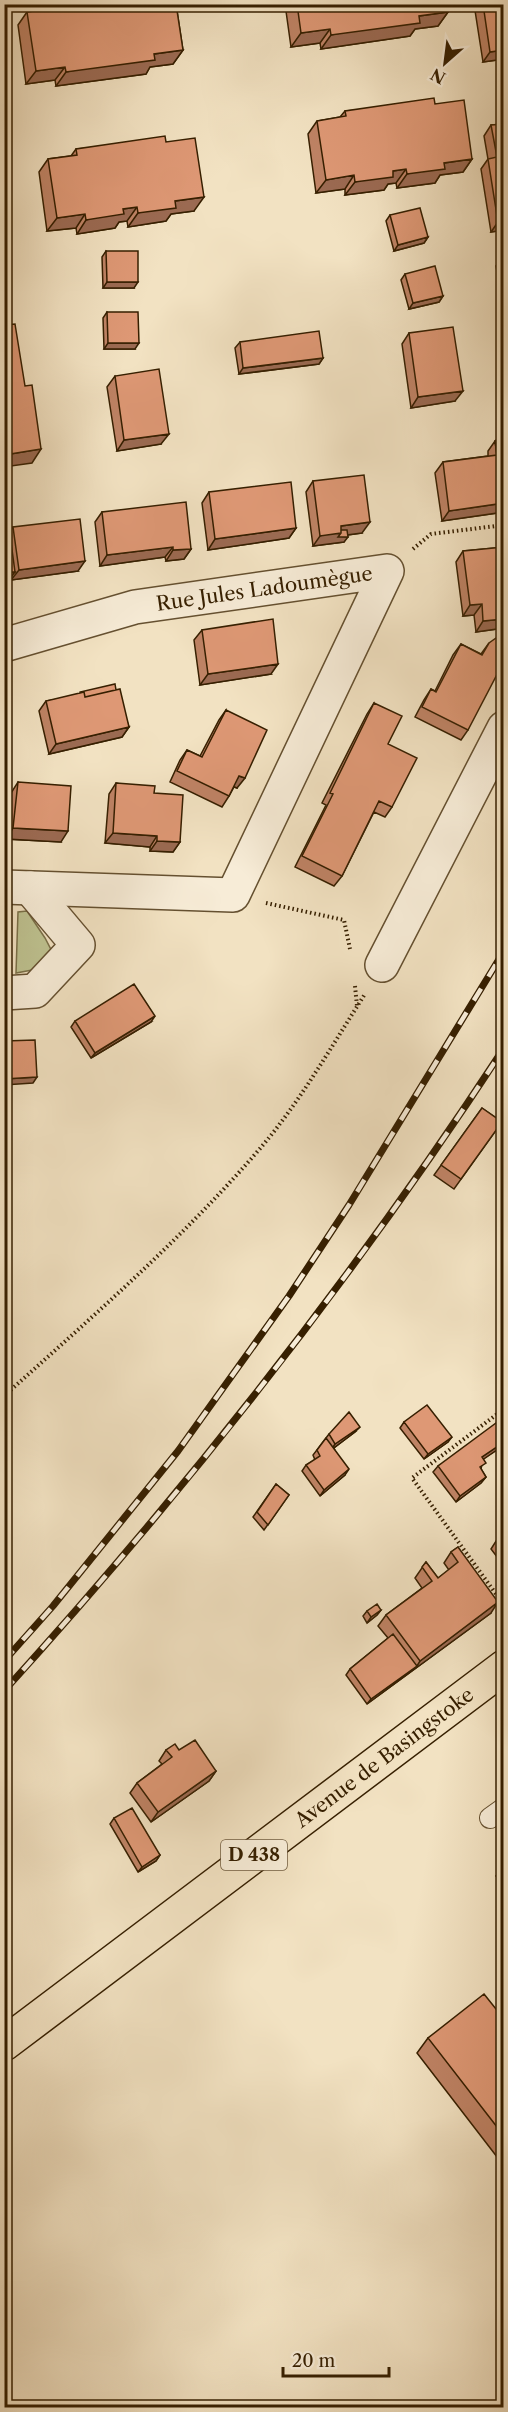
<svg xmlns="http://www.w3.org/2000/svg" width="508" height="2412" font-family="'Libre Caslon Text',serif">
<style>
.green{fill:#bec290;stroke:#7a7048;stroke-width:1.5}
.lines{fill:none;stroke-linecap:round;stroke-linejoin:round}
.service-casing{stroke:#655030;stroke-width:22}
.minor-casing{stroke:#655030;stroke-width:36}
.primary-casing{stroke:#361f00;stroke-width:36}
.path{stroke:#361f00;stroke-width:4;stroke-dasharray:1.5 3;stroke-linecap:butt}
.service{stroke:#f7ecd7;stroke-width:20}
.minor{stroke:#f7ecd7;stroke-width:33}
.primary{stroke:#f2e2c2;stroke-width:33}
.rail-casing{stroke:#361f00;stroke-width:7}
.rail{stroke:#f7ecd7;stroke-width:4.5;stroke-dasharray:14;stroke-linecap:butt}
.wall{fill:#bf8365;stroke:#361f00;stroke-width:1.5}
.shaded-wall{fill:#9b6a52;stroke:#361f00;stroke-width:1.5}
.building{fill:#de9875;stroke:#361f00;stroke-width:1.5}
.labels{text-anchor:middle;stroke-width:4.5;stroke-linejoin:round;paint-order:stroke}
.shield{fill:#f7ecd7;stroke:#705c40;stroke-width:1.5}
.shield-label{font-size:18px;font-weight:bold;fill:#361f00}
.street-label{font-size:20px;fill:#361f00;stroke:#f7ecd7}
</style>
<rect width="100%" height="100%" fill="#f2e2c2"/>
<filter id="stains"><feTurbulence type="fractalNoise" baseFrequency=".00333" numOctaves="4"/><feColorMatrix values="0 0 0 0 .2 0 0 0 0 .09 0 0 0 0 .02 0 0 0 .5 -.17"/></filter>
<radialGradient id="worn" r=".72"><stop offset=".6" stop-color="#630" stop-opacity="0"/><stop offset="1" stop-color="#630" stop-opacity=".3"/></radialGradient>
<!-- green -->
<path class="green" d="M27,911L45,938L59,965L16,973L18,912Z"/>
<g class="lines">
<!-- service casing -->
<g class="service-casing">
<path id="service" d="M490,1818L504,1808"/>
</g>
<!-- minor casing -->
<g class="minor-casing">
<g id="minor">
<path id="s1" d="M4,645L135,607L387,571L233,895L4,887"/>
<path d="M382,965L504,728"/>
<path d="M4,993L35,991L78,945L30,888"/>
</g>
</g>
<!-- primary casing -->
<g class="primary-casing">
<g id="primary">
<path id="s2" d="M4,2044L504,1667"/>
</g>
</g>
<!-- path -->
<path class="path" d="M413,549L431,534L504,525
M266,903L344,920L350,949
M355,986L357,1006
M4,1396C92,1317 180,1241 257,1152C299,1104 331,1047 365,994
M504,1409L412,1478L504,1605"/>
<!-- service -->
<use href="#service" class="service"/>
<!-- minor -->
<use href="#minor" class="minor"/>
<!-- primary -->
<use href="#primary" class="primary"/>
<!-- rail casing -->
<g class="rail-casing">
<path id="rail" d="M4,1661L53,1606L178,1451L289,1296L349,1205L504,951
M4,1691C187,1489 355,1276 504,1048"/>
</g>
<!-- rail -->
<use href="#rail" class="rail"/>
</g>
<!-- wall -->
<path class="wall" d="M53,4H176L183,50L173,64L150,67L146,74L56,86L55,80L26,84L18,25L27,12L51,8Z
M285,4H447L448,12L438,26L415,29L410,36L321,49L320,43L291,47Z
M474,4H504V59L483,62Z
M435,104L472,159L463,172L440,175L435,183L397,188L396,183L388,184L384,190L345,195V189L316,193L308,134L317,121L340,117L345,111Z
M504,124V230L491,232L481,169L488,159L484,136L491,125Z
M166,142L194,211L171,214L166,221L128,227L127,221L119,222L115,228L77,234L76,228L47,231L39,172L48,159L71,156L76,149Z
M390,215L428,237L424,243L394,251L386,221Z
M106,251L134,288H103L102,257Z
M504,255V314L496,266Z
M405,274L443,296L439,302L409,309L401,280Z
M107,312L135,349H104L103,318Z
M504,322V367L498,330Z
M409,333L455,401L411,408L402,344Z
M240,342L323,358L319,364L239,374L235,348Z
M115,376L161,444L117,451L107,387Z
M495,441L504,512L442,521L435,473L443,462L488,456V451Z
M313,481L362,533L348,535L344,542L313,546L306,492Z
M209,492L296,528L289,538L208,550L202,503Z
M102,512L191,549L184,559L166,561L165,557L100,566L95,522Z
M13,527L78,571L11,580V577L4,578V536L8,535Z
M504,547V628L476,632L474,615L463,616L456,562L463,551Z
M202,630L271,674L200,685L194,640Z
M489,643L468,730L461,740L415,717L424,700L431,689L435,691L453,655L461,644L481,654Z
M116,690L129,727L122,737L49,754L39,711L46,701Z
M374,703L388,744L392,807L385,817L374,812L342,876L334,886L295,867L326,805L322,803L367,714Z
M226,710L237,788L234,787L229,796L222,807L170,782L180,760L187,750L200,756L219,720Z
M18,782L61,842L6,839L11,793Z
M116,783L154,793L180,842L173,852L150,851V847L105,843L109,794Z
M75,1021L151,1022L91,1058L71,1027Z
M482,1108L502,1122L454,1189L434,1175Z
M504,1417V1433L498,1425Z
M404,1422L448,1442L424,1459L400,1428Z
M355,1432L334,1448L345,1475L320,1496L302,1471L306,1465L315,1460L313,1455L329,1434Z
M504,1433V1445L483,1459L481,1469L486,1477L481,1483L456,1502L433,1472L438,1466Z
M276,1484L289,1495L264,1530L253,1517Z
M504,1534V1566L491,1549L498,1538Z
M458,1547L491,1613L367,1704L346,1675L350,1669L388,1638L378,1626L386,1615L422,1588L415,1578L426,1562L438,1578L449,1570L444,1563L451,1552Z
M381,1610L377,1615L367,1623L363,1616L367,1611Z
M166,1750H179L216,1771L209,1781L151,1822L130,1793L137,1783L162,1764L159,1761Z
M114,1818L160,1855L156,1861L138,1872L110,1824Z
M504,1866V1885L496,1876Z
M504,2019V2166L417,2053L428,2038Z"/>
<!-- shaded-wall -->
<path class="shaded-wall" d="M448,12L438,26L415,29L410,36L321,49L331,35L419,16Z
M330,29L320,43L291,47L301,33Z
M183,50L173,64L150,67L146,74L56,86L66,72L154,54Z
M504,50V59L483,62L490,52Z
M65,67L55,80L26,84L36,71Z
M472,159L463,172L440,175L435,183L397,188L407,174L444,163Z
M406,169L396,183L388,184L384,190L345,195L355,182L393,171Z
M354,175L345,189L316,193L326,180Z
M204,197L194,211L171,214L166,221L128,227L138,213L175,201Z
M137,207L127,221L119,222L115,228L77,234L86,220L123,209Z
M85,214L76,228L47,231L57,218Z
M504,221V230L491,232L498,222Z
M428,237L424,243L394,251L398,245Z
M107,282H138L134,288H103Z
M10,289L4,298V290Z
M443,296L439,302L409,309L413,303Z
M108,343H139L135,349H104Z
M323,358L319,364L239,374L243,368Z
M463,391L455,401L411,408L418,397Z
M169,434L161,444L117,451L124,440Z
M41,449L32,463L4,467V455Z
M504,503V512L442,521L449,511Z
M370,522L362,533L339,536L348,537L344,542L313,546L320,536L341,526Z
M296,528L289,538L208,550L215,539Z
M173,547L165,557L100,566L107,555Z
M191,549L184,559L166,561L173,550Z
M85,561L78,571L11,580L19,570Z
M4,572H15L11,577L4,578Z
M482,604L474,615L463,616L470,605Z
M504,619V628L476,632L483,621Z
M278,664L271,674L200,685L208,674Z
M129,727L122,737L49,754L56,744Z
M239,776L245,778L237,788L232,786Z
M13,828L68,831L61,842L6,839Z
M113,833L157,836L150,847L105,843Z
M157,841L180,842L173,852L150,851Z
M155,1016L151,1022L91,1058L95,1053Z
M37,1077L33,1083L4,1085V1079Z
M360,1427L355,1432L331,1450L335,1444Z
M452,1437L448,1442L424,1459L428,1454Z
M504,1442V1445L478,1463L482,1457Z
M349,1469L345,1475L320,1496L324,1490Z
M486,1477L481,1483L456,1502L460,1496Z
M498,1602L491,1613L367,1704L371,1699L417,1666L420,1661Z
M381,1610L377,1615L367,1623L371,1617Z
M216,1771L209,1781L151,1822L158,1812Z
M160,1855L156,1861L138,1872L142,1867Z"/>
<!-- building -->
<path class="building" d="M56,4H176L183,50L154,54L155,60L66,72L65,67L36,71L27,12L56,8Z
M297,4H447L448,12L419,16L420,23L331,35L330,29L301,33Z
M483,4H504V50L490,52Z
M434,98L435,104L464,100L472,159L444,163L445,169L407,174L406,169L393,171V177L355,182L354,175L326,180L317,121L346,116L345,111Z
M504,124V221L498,222L488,159L497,157L491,125Z
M165,136L166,142L195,138L204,197L175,201L176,208L138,213L137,207L123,209L124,214L86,220L85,214L57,218L48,159L77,155L76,149Z
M420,208L428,237L398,245L390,215Z
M106,251H138V282H107Z
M4,254L10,289L4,290Z
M435,266L443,296L413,303L405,274Z
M107,312H138L139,343H108Z
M15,324L25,386L32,385L41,449L4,455V325Z
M453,327L463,391L418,397L409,333Z
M319,331L323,358L243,368L240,342Z
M159,369L169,434L124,440L115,376Z
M504,440V503L449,511L443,462L497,455L495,441Z
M364,475L370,522L341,526V533L320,536L313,481Z
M291,482L296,528L215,539L209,492Z
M186,502L191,549L173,550V547L107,555L102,512Z
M80,519L85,561L19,570L13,527Z
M341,530H347L348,537H338L341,533Z
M4,535H10L15,572H4Z
M504,547V619L483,621L482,604L470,605L463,551Z
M273,619L278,664L208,674L202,630Z
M496,638L504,641V661L468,730L422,707L431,689L436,692L461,644L482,655L489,643Z
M115,684L116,690L85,697L84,692L80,693V692Z
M120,689L129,727L56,744L46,701L84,692L85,697Z
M374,703L402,716L388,744L417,758L392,807L379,801L342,876L302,856L333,794L330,793Z
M226,710L267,730L245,778L239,776L229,796L177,771L187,750L202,757Z
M18,782L71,786L68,831L13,828Z
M116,783L155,786L154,793L183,795L180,842L157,841V836L113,833Z
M134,984L155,1016L95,1053L75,1021Z
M35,1040L37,1077L4,1079V1041Z
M482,1108L502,1122L461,1179L441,1165Z
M427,1405L452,1437L428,1454L404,1422Z
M349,1412L360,1427L335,1444L329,1434Z
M496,1423L504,1433V1442L482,1457L486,1463L480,1467L486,1477L460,1496L438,1466Z
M326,1438L349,1469L324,1490L306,1465L320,1456L317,1450Z
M276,1484L289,1495L268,1525L257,1512Z
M504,1534V1546L498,1538Z
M458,1547L498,1602L420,1661L386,1615L432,1581L422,1567L426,1562L438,1578L458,1562L451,1552Z
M377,1604L381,1610L371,1617L367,1611Z
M393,1634L417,1666L371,1699L350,1669Z
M195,1740L216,1771L158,1812L137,1783L172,1757L166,1750L175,1744L179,1750Z
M132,1808L160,1855L142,1867L114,1818Z
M484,1994L504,2019V2136L428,2038Z"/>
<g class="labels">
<!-- shield labels -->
<rect class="shield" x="221" y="1840" width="66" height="30" rx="4.5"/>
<g class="shield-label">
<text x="254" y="1861">D 438</text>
</g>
<!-- street labels -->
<g class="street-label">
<text dy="7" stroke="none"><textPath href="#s1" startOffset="267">Rue Jules Ladoumègue</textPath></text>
<text dy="7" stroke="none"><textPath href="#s2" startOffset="476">Avenue de Basingstoke</textPath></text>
</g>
</g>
<!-- margin -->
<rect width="508" height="2412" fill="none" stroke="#f2e2c2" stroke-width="24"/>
<rect x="6" y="6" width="496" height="2400" fill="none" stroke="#361f00" stroke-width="3"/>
<rect x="12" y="12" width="484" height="2388" fill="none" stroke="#361f00" stroke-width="1.5"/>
<!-- north arrow -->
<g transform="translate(445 63) rotate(208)" stroke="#f7ecd7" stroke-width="4.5" paint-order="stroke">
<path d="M0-4.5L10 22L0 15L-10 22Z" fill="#361f00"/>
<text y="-9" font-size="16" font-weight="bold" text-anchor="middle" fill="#361f00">N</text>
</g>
<!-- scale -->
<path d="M283 2367v9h106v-9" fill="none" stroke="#361f00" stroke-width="3"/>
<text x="292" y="2367" font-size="18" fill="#361f00" stroke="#f7ecd7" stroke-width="4.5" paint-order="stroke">20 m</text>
<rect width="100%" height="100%" filter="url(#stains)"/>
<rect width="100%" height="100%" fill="url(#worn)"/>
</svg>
